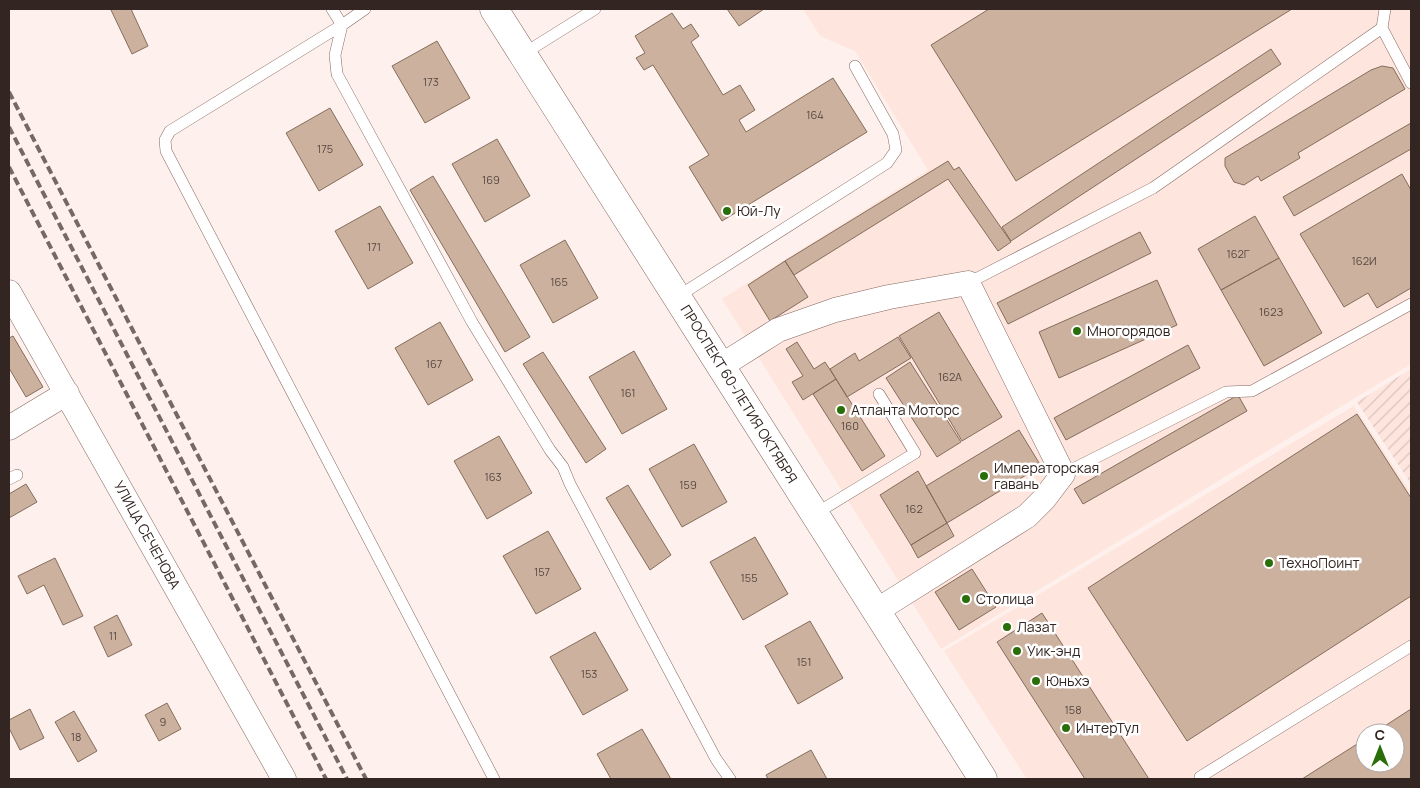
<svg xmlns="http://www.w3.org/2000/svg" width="1420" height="788" font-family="Manrope,sans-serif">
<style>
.built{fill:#fee5dd;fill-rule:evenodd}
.industrial{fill:url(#industrial-furrows)}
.building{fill:#cbb19e;stroke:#856d5c}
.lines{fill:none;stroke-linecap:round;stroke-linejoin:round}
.service-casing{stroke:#856860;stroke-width:12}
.minor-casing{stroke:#856860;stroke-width:25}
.trunk-casing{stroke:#856860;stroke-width:29}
.service{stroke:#fff;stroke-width:11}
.minor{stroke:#fff;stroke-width:24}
.trunk{stroke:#fff;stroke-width:28}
.rail{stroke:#766965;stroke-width:4;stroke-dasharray:8 4;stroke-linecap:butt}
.poi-dot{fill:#2a6e09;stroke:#fff;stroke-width:2}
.labels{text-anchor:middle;stroke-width:5;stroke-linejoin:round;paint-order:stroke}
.number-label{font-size:11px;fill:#584841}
.poi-label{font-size:14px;fill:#322522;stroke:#fff;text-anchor:start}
.street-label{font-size:14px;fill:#322522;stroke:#fff}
</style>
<defs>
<pattern id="industrial-furrows" width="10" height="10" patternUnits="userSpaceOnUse" patternTransform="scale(1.25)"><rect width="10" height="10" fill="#fee5dd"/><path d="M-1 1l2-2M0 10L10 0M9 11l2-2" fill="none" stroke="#dac4bd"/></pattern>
</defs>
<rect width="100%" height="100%" fill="#fef0ec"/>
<!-- built -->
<path class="built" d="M803,9H1411V364L941,649L722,299L928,170L855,51L820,36Z
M1354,406L1411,493V779H1027L944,651ZM1365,733H1395V763H1365Z"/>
<!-- industrial -->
<path class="industrial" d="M1411,369V484L1357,402Z"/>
<!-- building -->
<path class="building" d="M114,9H131L148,46L132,54L111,10Z
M727,9H764L739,26Z
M989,9H1292L1016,181L931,45Z
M672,13L683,29L691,24L699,36L691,42L723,95L740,85L755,110L739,120L746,132L833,78L867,132L722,221L689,167L709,155L653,65L644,70L636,58L645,53L635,36Z
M437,41L470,98L425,123L392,66Z
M1271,49L1281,64L1011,241L1002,227Z
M1382,66L1393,68L1405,89L1298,153L1300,158L1261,181L1258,176L1244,185L1234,182L1225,166V158L1371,70Z
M330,108L363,165L319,191L286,133Z
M1411,123V149L1294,216L1283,197Z
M497,139L530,196L485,222L452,164Z
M948,161L954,170L959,167L1011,242L998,251L948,179L794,275L785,261Z
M1402,174L1411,190V288L1377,308L1368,293L1344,307L1300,234Z
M433,176L530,337L505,352L410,190Z
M380,206L413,263L368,289L335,231Z
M1255,216L1279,258L1221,290L1198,249Z
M1140,232L1151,253L1008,324L997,303Z
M565,240L598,298L553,323L520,265Z
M1279,258L1322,333L1264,366L1221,290Z
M785,261L808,297L770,321L748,285Z
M1157,280L1177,325L1059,378L1039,332Z
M939,312L1002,417L962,441L899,336Z
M440,322L473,380L428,405L395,348Z
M13,336L43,387L26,397L9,368V338Z
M898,337L911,358L847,397L830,369L855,353L859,361Z
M797,342L814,369L825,362L836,379L803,400L792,382L803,376L786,349Z
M1188,345L1200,368L1066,440L1054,418Z
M634,351L667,409L622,434L589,377Z
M543,352L606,449L586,463L523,364Z
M910,362L961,442L937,457L886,378Z
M836,379L885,456L862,471L813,394Z
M1238,395L1247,411L1083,504L1074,489Z
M1357,414L1411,498V596L1187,741L1088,588Z
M1019,430L1041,466L947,523L926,486Z
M499,436L532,493L487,519L454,461Z
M694,444L727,502L682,527L649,469Z
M918,471L947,523L911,545L880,495Z
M26,484L37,502L9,518V494Z
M628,485L671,555L650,570L606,498Z
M947,523L954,536L918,558L911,545Z
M548,531L581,589L536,614L503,556Z
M755,537L788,594L743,620L710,562Z
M55,558L83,616L63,625L44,585L27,594L18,576Z
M972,569L996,607L959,630L935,592Z
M1042,613L1149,779H1085L997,642Z
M117,615L132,645L108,657L94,627Z
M810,621L843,678L798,704L765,646Z
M595,632L628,690L583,715L550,657Z
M167,703L181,729L159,741L145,715Z
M30,709L44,738L20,750L9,728V720Z
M1411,709V779H1302L1365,739V763H1395V733H1374Z
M74,711L97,751L78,762L55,722Z
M642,729L671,779H611L597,754Z
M811,750L827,779H768L766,775Z"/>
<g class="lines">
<!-- service casing -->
<g class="service-casing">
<path id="service" d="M332,9L342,25L335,55L337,74L472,322L550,450L563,467L570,484L716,759L730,779
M365,9L342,25L170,131L165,140L166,151L494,779
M1385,9L1382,28L1411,83
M523,54L595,9
M968,283L1153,188L1382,28
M677,297L887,163L896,150L893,134L855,66
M1063,474L1226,392L1252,391L1411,304
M9,479L17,475
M815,514L915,453L879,394
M1200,777L1411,646"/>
</g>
<!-- minor casing -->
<g class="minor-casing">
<path id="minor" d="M9,292L284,779
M721,366L778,330L835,310L889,297L968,283L1063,474L1044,499L1027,516L876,611
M9,428L67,393"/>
</g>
<!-- trunk casing -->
<g class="trunk-casing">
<path id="trunk" d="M494,9L983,779"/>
</g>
<!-- service -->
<use href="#service" class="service"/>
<!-- minor -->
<use href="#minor" class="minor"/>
<!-- trunk -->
<use href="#trunk" class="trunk"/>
<!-- rail -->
<path class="rail" d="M9,92L366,779
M9,127L347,779
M9,167L326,779"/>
</g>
<!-- markers -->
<g class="poi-dot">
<circle cx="727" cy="211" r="5"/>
<circle cx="1077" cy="331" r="5"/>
<circle cx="841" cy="410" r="5"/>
<circle cx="984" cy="476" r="5"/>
<circle cx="1269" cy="563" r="5"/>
<circle cx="966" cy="599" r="5"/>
<circle cx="1007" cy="627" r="5"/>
<circle cx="1017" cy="651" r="5"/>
<circle cx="1036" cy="681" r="5"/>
<circle cx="1066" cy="728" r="5"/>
</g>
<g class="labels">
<!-- number labels -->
<g class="number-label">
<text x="431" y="86">173</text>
<text x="815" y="119">164</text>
<text x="325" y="153">175</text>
<text x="491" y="184">169</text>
<text x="374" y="251">171</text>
<text x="1238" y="258">162Г</text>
<text x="1364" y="265">162И</text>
<text x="559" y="286">165</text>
<text x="1271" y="316">162З</text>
<text x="434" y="368">167</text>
<text x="950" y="381">162А</text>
<text x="628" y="397">161</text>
<text x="850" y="430">160</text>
<text x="493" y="481">163</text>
<text x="688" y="489">159</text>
<text x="914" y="513">162</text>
<text x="542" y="576">157</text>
<text x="749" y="582">155</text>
<text x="113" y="640">11</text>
<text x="804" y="666">151</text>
<text x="589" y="678">153</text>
<text x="1073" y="714">158</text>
<text x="163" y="726">9</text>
<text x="76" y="741">18</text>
</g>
<!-- poi labels -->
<g class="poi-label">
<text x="737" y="216">Юй-Лу</text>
<text x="1087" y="336">Многорядов</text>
<text x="851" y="415">Атланта Моторс</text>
<text x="994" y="473">Императорская<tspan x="994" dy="16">гавань</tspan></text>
<text x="1279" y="568">ТехноПоинт</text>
<text x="976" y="604">Столица</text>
<text x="1017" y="632">Лазат</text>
<text x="1027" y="656">Уик-энд</text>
<text x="1046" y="686">Юньхэ</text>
<text x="1076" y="733">ИнтерТул</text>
</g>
<!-- street labels -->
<g class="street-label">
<text transform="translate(739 394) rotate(58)" y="5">ПРОСПЕКТ 60-ЛЕТИЯ ОКТЯБРЯ</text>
<text transform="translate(147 535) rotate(61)" y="5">УЛИЦА СЕЧЕНОВА</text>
</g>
</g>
<!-- border -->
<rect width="1420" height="788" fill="none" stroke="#322522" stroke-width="20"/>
<!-- north arrow -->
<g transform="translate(1380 748)"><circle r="24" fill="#ffffff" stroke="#ada8a7"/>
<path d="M0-4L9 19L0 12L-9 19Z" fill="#2a6e09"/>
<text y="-8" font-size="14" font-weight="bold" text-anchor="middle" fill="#322522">С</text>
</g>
</svg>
